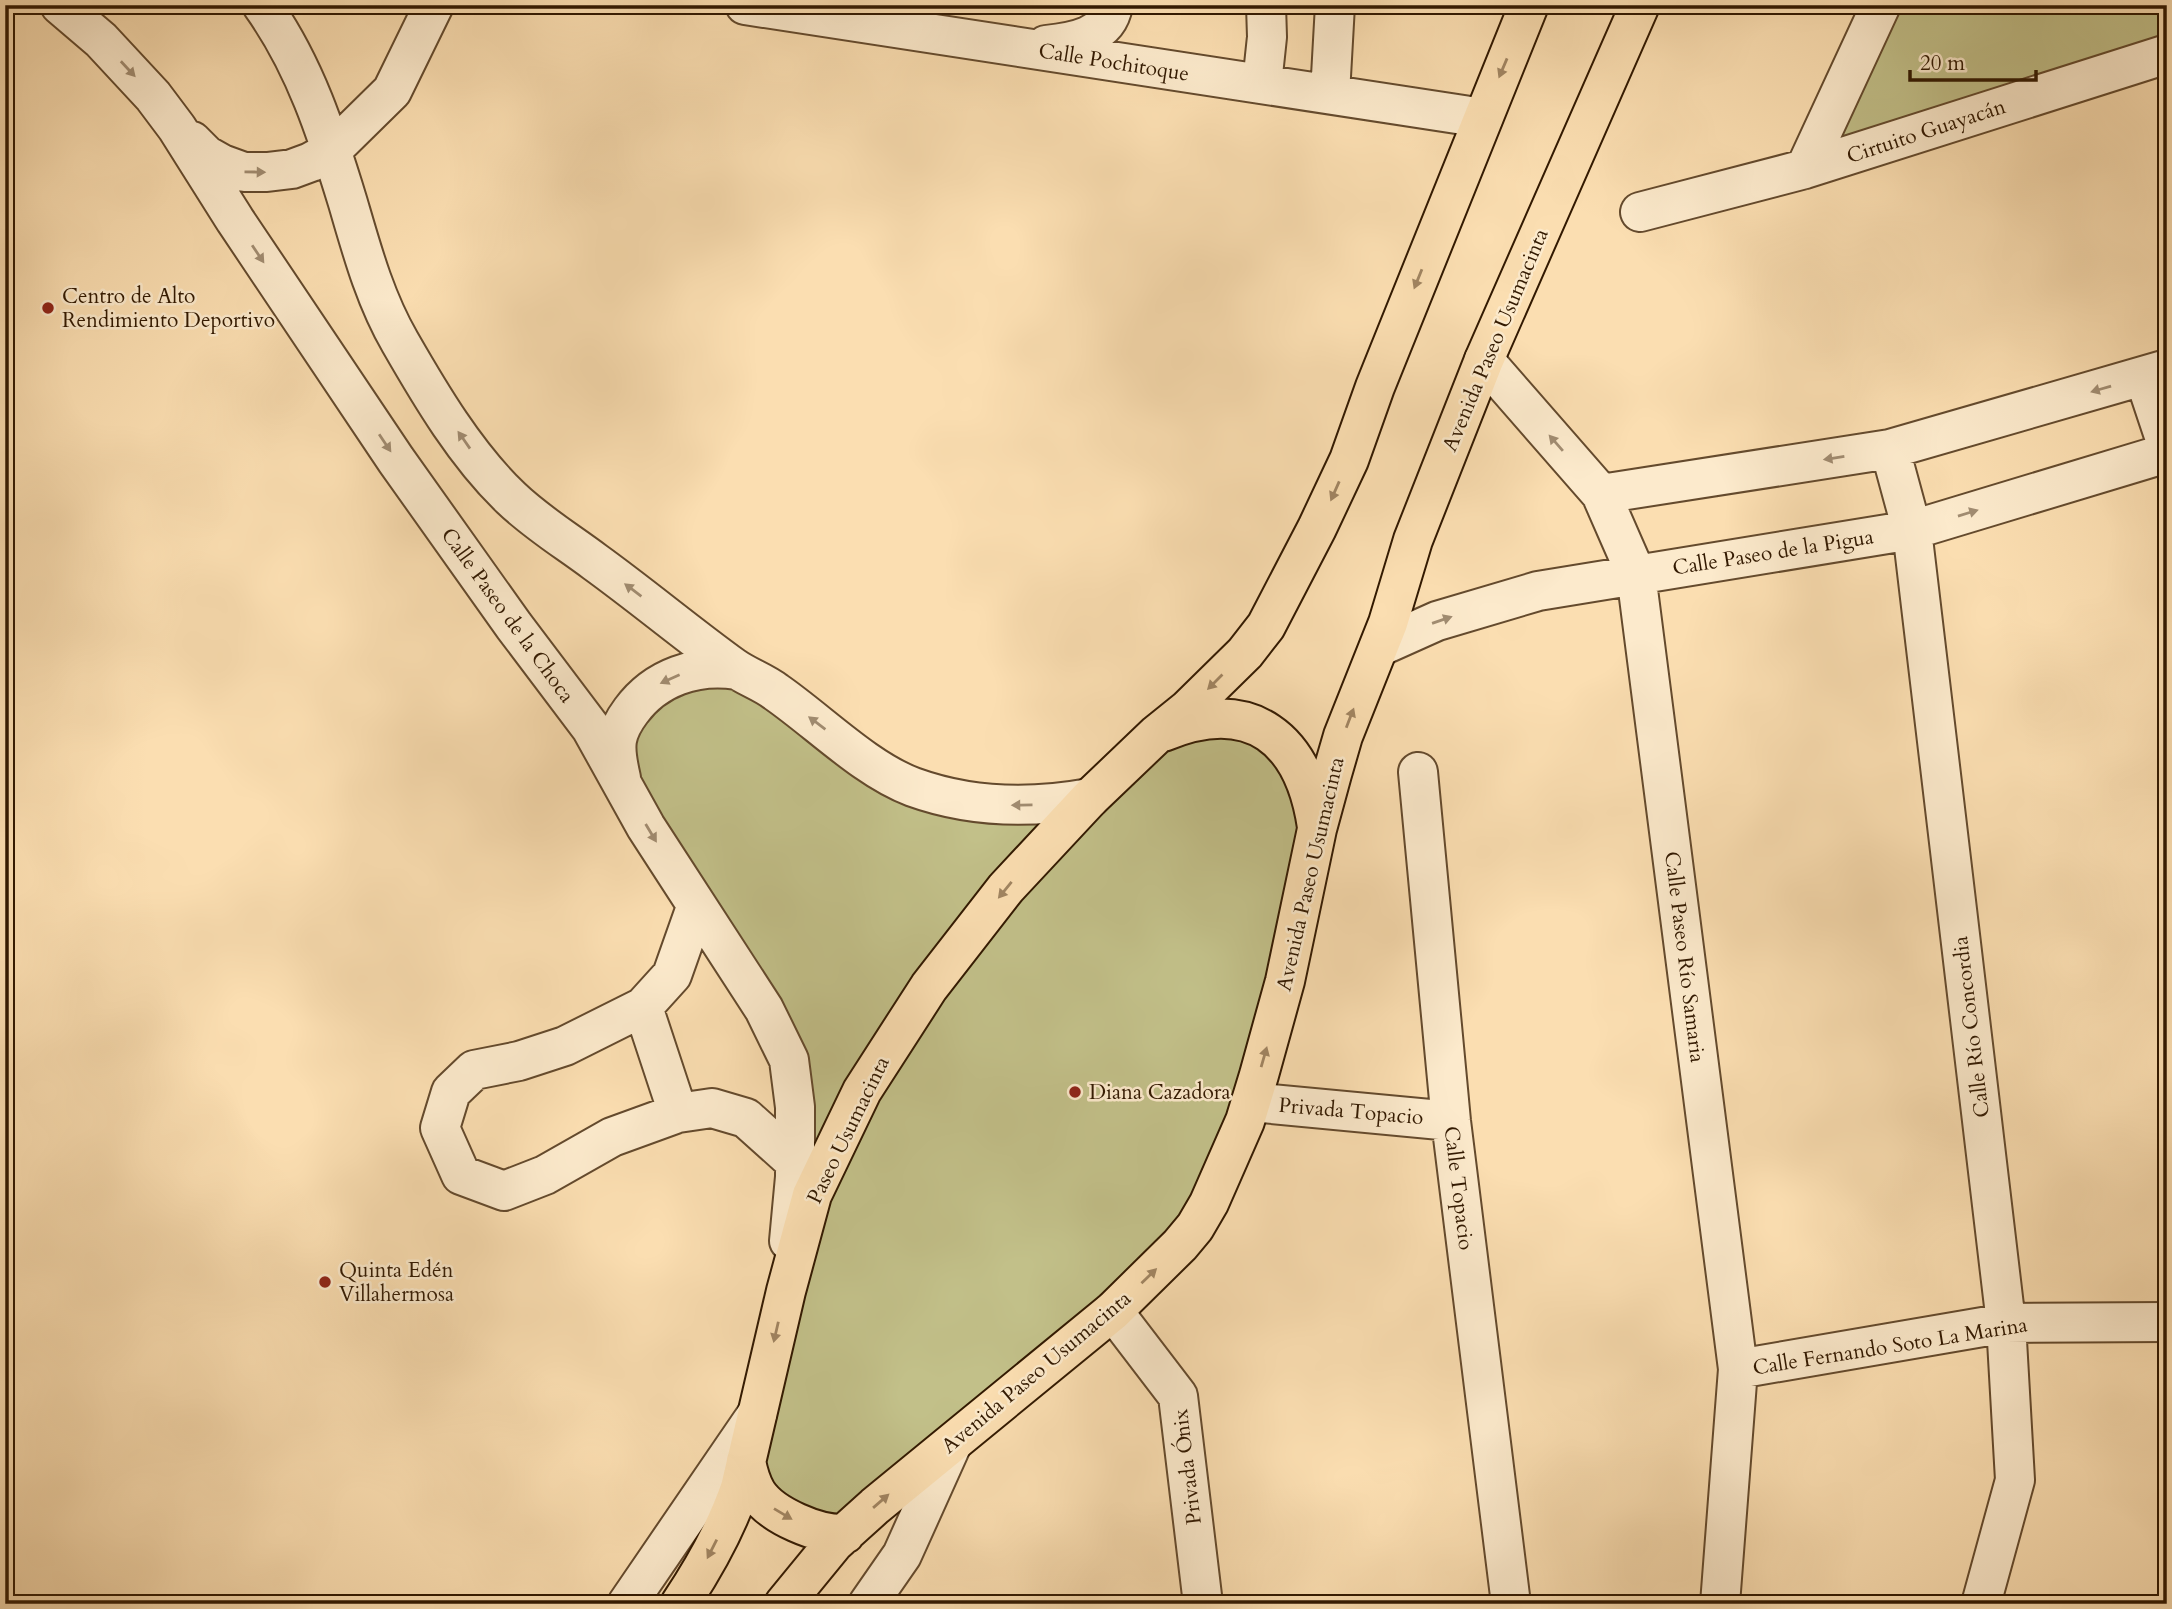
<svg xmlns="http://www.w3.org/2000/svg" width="2172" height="1609" font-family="Cardo,serif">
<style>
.green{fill:#c2c089;stroke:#7a6c45;stroke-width:2}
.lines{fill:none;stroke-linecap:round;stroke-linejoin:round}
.minor-casing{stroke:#644a2d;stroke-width:42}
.major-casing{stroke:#321901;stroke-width:42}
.minor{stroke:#fceacc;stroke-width:38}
.major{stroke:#fbdeb1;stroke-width:38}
.oneway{fill:#a18562}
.oneway2{fill:#a18c71}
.poi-dot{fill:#8f2418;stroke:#fceacc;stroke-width:2.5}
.labels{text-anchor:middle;stroke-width:5;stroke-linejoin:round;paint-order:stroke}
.street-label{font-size:21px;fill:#321901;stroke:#fceacc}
.poi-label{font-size:21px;fill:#321901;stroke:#fceacc;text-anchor:start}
</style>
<rect width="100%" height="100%" fill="#fbdeb1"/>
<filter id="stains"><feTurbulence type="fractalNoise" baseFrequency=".00286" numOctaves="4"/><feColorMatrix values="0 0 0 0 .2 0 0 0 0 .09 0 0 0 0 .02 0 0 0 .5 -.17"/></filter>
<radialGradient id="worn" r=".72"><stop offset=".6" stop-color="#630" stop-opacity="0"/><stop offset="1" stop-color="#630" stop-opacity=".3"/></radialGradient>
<!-- green -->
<path class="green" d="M1881,5H2167V54L1805,169Z
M710,667L887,775L1090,798L1157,734L1253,724L1317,829L1209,1203L845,1534L758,1495L786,1291L795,1107L622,783L623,724Z"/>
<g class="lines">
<!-- minor casing -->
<g class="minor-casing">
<path id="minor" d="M60,5L101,40L153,96L177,128L235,220L396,460L514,626L591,728L646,827L764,1009L789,1060L795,1107V1177L789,1241
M262,5C305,65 327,134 348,203C362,251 375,299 400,342C431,396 466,455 511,498C537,523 567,541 595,562C642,596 686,633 733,667C747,677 763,682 776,692C818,721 865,769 913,787C971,808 1030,809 1090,798
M745,5L1483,118
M1046,45C1073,42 1108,37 1113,5
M1262,84L1267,37L1266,5
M1330,94L1335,5
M192,141L206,155L222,164L244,172H267L292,169L311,162L331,151L392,91L434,5
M1805,169L1881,5
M1640,212L1805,169L2167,54
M1484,360L1601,494L1636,574L1738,1369L1720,1604
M2144,376L2167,445
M1890,449L1912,530L2006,1323L2015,1480L1981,1604
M1601,494L1890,449L2167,369
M1379,647L1437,621L1538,591L1912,530L2167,453
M1418,772L1451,1121L1511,1604
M621,778C618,765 615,752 617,740C619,729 625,719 631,711C656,677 696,664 737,670
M696,907L672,975L643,1007L565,1046L519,1061L474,1070L451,1092L440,1128L461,1175L504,1191L545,1175L612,1137L678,1113L712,1108L746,1118L795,1162
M643,1007L678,1113
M1251,1102L1451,1121
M1113,1311L1178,1396L1203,1604
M1738,1369L2006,1323L2167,1322
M627,1604L757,1414
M868,1604L902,1555L952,1444"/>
</g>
<!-- major casing -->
<g class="major-casing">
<path id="major" d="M1163,732C1252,695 1304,739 1317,827
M746,1461C748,1472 751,1483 757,1493C772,1516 818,1535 845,1534
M680,1604C704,1568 726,1529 740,1488L786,1291L812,1195L862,1091L929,987L1006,888L1090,798L1157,734L1188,709L1245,653L1266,626L1317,528L1349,460L1375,387L1529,5
M784,1604L834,1543L875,1506L1113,1311L1180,1245L1195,1227L1209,1203L1245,1121L1259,1075L1285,981L1317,829L1332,774L1343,736L1388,623L1413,540L1484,360L1640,5"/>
</g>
<!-- minor -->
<use href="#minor" class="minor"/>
<!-- major -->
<use href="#major" class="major"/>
</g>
<!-- one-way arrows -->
<defs><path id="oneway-solid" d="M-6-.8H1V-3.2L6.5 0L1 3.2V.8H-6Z" transform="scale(1.75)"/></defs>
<g class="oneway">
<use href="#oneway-solid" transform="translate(1503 68) rotate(113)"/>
<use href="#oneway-solid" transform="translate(1418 279) rotate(112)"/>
<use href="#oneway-solid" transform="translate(1335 491) rotate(114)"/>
<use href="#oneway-solid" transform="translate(1215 682) rotate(135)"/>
<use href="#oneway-solid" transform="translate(1350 718) rotate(-69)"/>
<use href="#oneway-solid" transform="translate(1005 890) rotate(129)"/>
<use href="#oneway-solid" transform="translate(1264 1057) rotate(-74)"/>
<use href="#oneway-solid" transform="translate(1149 1276) rotate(-44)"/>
<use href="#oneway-solid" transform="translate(776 1332) rotate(103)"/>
<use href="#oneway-solid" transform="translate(881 1501) rotate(-41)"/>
<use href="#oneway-solid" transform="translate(783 1514) rotate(31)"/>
<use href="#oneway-solid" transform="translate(712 1549) rotate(117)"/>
</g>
<g class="oneway2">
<use href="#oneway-solid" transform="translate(128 69) rotate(47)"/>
<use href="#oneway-solid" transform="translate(255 172) rotate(1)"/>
<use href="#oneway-solid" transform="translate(258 254) rotate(56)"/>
<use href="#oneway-solid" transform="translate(2101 389) rotate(164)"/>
<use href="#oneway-solid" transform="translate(464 440) rotate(-125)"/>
<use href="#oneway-solid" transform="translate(385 443) rotate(56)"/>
<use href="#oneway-solid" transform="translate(1556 443) rotate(-131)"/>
<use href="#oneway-solid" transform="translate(1834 458) rotate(171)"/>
<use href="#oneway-solid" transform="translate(1968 513) rotate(-17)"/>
<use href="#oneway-solid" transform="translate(633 590) rotate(-143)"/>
<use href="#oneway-solid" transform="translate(1442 620) rotate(-19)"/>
<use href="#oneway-solid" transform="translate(670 679) rotate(156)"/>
<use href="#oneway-solid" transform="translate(817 723) rotate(-143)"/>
<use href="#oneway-solid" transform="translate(1022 805) rotate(179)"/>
<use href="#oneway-solid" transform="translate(651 833) rotate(59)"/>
</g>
<!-- markers -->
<g class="poi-dot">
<circle cx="48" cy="308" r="7"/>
<circle cx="1075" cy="1092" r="7"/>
<circle cx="325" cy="1282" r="7"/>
</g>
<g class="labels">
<!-- street labels -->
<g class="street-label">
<text transform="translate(1114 62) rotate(9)" y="7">Calle Pochitoque</text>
<text transform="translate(1926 131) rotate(-18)" y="7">Cirtuito Guayacán</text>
<text transform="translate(1495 340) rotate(-67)" y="7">Avenida Paseo Usumacinta</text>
<text transform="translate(1773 552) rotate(-9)" y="7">Calle Paseo de la Pigua</text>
<text transform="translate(508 615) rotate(54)" y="7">Calle Paseo de la Choca</text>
<text transform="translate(1310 874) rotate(-77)" y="7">Avenida Paseo Usumacinta</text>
<text transform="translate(1685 957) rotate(83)" y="7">Calle Paseo Río Samaria</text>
<text transform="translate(1971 1027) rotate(-97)" y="7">Calle Río Concordia</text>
<text transform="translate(1351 1111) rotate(5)" y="7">Privada Topacio</text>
<text transform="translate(848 1130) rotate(-64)" y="7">Paseo Usumacinta</text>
<text transform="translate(1459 1188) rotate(83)" y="7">Calle Topacio</text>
<text transform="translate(1890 1346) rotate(-9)" y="7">Calle Fernando Soto La Marina</text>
<text transform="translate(1036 1372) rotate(-40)" y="7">Avenida Paseo Usumacinta</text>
<text transform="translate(1187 1467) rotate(-97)" y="7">Privada Ónix</text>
</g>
<!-- poi labels -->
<g class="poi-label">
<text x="62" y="303">Centro de Alto<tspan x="62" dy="24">Rendimiento Deportivo</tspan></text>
<text x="1089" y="1099">Diana Cazadora</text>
<text x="339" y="1277">Quinta Edén<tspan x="339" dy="24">Villahermosa</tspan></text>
</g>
</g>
<!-- margin -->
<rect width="2172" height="1609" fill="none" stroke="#fbdeb1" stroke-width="28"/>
<rect x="7" y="7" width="2158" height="1595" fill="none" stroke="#321901" stroke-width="3.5"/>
<rect x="14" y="14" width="2144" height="1581" fill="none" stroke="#321901" stroke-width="2"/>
<!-- scale -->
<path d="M1910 70v10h126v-10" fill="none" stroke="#321901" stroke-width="3.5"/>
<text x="1920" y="70" font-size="21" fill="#321901" stroke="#fceacc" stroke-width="5" paint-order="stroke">20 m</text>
<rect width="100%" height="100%" filter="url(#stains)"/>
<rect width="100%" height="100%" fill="url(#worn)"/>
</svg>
